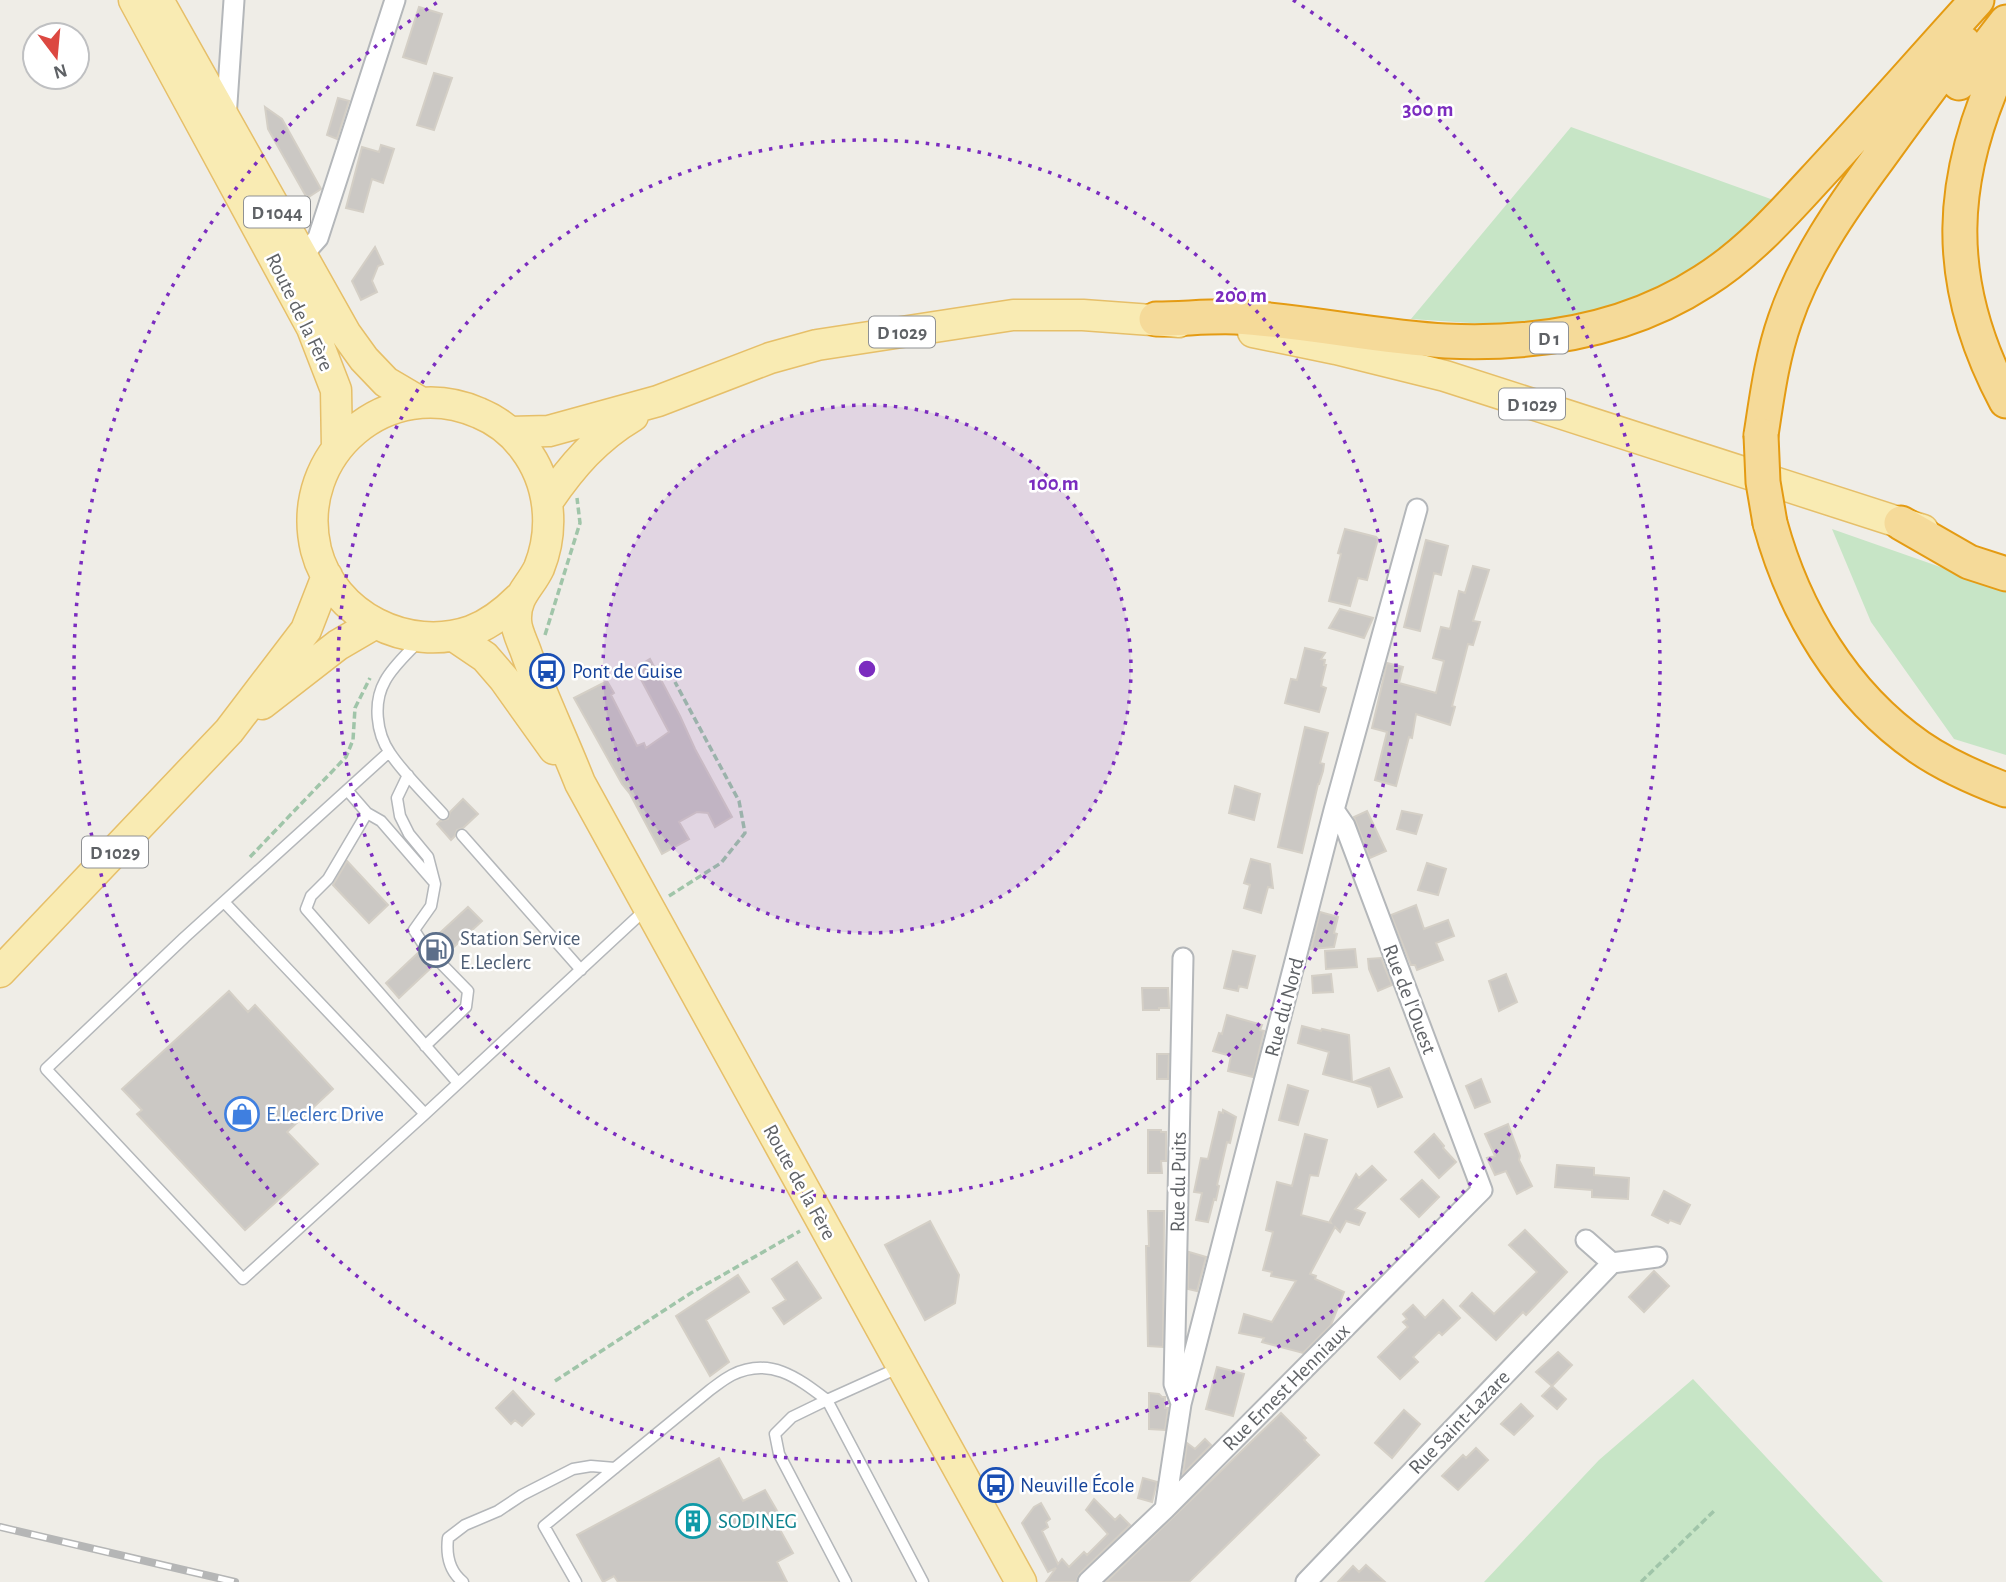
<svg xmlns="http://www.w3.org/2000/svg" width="2006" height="1582" font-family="'Alegreya Sans',sans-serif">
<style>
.green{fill:#c7e5c6}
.building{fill:#cbc8c4;stroke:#d4cfc6;stroke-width:2}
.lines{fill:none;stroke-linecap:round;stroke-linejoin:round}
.lane-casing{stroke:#b4b7ba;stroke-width:13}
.street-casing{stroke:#b4b7ba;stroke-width:23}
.primary-casing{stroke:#e6bf69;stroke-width:33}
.highway-casing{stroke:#e49b13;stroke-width:37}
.path{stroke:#a0c5a9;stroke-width:3.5;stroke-dasharray:7 3.5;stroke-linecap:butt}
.lane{stroke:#fff;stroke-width:10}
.street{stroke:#fff;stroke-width:19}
.primary{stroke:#f9ebb3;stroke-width:30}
.highway{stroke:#f5da99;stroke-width:33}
.rail-casing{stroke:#b5b6b6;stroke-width:8}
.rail{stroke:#fff;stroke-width:5;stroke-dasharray:16;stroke-linecap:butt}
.highway-bridge-casing{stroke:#e49b13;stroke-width:37;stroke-linecap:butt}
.highway-bridge{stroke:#f5da99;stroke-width:33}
.ring{fill:none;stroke:#7b2cbf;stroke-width:3.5;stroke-dasharray:3.5 7}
.labels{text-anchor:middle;stroke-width:5;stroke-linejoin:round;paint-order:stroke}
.shield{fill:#fff;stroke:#8f9194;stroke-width:2}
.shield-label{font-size:19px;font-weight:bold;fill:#5f6266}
.street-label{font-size:21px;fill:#5f6266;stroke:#fff}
.transit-label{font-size:21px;fill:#164399;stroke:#fff;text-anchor:start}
.service-label{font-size:21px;fill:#4e5e75;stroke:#fff;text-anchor:start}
.shop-label{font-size:21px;fill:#366cbe;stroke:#fff;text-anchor:start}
.culture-label{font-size:21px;fill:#0d838f;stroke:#fff;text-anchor:start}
.centre{fill:#7b2cbf;stroke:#fff;stroke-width:3.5}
.ring-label{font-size:21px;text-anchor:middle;font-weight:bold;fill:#7b2cbf;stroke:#fff;stroke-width:5;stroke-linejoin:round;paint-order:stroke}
</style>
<rect width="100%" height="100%" fill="#efede7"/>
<!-- green -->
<path class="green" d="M1571,127L1779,202L1711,258L1633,302L1515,326L1411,319Z
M1832,529L2006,590V755L1954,739L1871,622Z
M1693,1379L1883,1582H1484L1599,1460Z"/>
<!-- building -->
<path class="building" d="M419,7L442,14L426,64L403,57Z
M434,73L452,78L434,130L417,125Z
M338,98L349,101L337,139L327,135Z
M265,107L282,119L321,189L307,198L268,129Z
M381,145L394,149L383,183L372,179L363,212L346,208L362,147L379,152Z
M375,247L383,264L378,266L372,281L377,292L361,300L352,281Z
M1345,529L1376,537L1378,539L1367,580L1358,578L1350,606L1329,601L1341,554L1338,553Z
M1426,540L1448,546L1441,575L1434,573L1420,631L1404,627Z
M1473,566L1489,570L1473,621L1480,622L1473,645L1468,644L1452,706L1455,707L1450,725L1416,714L1412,738L1409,737L1396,786L1375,780L1387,732L1372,728L1387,663L1403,667L1399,683L1436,693L1444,661L1433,658L1441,627L1450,629L1459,591L1465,593Z
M1340,609L1373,618L1364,638L1329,628Z
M1305,648L1325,653L1321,659L1325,660L1324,665H1326L1321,686L1326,688L1319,712L1285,703L1291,679L1297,680Z
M650,659L680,716L695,749L732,817L715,827L708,813L697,812L679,822L689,839L662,854L630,794L622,784L574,698L607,681L614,693L611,695L637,746L644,743L646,748L669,732L635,668Z
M1305,727L1328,733L1320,763L1324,764L1323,771L1319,784H1318L1302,853L1278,847Z
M1235,786L1260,794L1254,820L1229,813Z
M463,799L478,814L463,828L457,830L455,836L451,840L437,824L440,821L448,819L450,812Z
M1367,811L1386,851L1370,858L1354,817Z
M1402,811L1422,815L1416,834L1397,829Z
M1251,859L1270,864L1273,888L1268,887L1261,913L1244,908L1250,885L1244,883Z
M347,861L388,905L369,923L333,885Z
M1427,863L1446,869L1438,895L1418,890Z
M1416,905L1424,929L1448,920L1454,936L1436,943L1443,960L1417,970L1415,965H1411L1391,915Z
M468,907L482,921L444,956L430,942Z
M1320,912L1338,917L1334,933L1337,934L1334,947L1311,949Z
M1355,949L1357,967L1326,969L1325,951Z
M1233,951L1255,956L1247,988L1239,986L1238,991L1224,988Z
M419,952L433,966L399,998L386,983Z
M1381,958L1392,985L1378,991L1369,969L1368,959Z
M1331,974L1333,992L1313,993L1312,976Z
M1506,974L1517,1002L1499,1011L1489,981Z
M1142,988H1168L1169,1008H1159V1010H1143Z
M229,991L248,1012L255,1005L333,1089L287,1132L318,1164L245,1230L137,1114L142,1110L122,1089Z
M1227,1015L1262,1025L1260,1030L1264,1031L1253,1077L1228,1071L1231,1056L1213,1051L1219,1033L1222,1034Z
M1302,1026L1321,1031L1322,1029L1349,1035L1352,1082L1323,1074L1329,1052L1298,1043Z
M1157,1054H1169L1168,1079H1157Z
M1389,1068L1402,1097L1378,1107L1371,1087L1353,1082Z
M1481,1079L1490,1102L1475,1108L1466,1086Z
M1288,1085L1308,1091L1298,1125L1279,1120Z
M1223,1110L1236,1117L1230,1143L1227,1142L1217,1185L1219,1186L1216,1200L1214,1199L1208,1222L1196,1220L1202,1193L1194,1192L1201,1158L1208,1159L1219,1112L1223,1113Z
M1508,1124L1520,1156L1519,1160L1532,1186L1517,1194L1506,1171L1495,1175L1487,1158L1495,1156L1485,1134Z
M1148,1130H1161V1132H1166V1161H1161L1162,1173H1148Z
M1305,1134L1327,1140L1318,1176L1310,1175L1301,1215L1331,1223L1330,1221L1356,1174L1359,1178L1372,1166L1386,1180L1355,1209L1365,1213L1359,1225L1346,1221L1340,1232L1335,1227L1310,1274L1316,1276L1315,1279L1344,1292L1331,1325L1303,1353L1262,1342L1264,1338L1239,1333L1244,1314L1272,1322L1296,1281L1271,1276L1272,1272L1263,1270L1273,1232L1266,1230L1277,1182L1292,1186Z
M1434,1134L1444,1146L1443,1148L1456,1162L1439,1178L1415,1152Z
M1557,1165L1594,1168V1175L1629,1178L1628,1199L1592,1197V1190L1555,1187Z
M1422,1180L1439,1197L1419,1217L1401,1199Z
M1664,1191L1690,1205L1680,1224L1670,1220L1668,1223L1652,1215Z
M1148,1211H1164L1163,1347L1148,1346L1146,1246H1149Z
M930,1221L959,1275L955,1303L925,1320L885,1245Z
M1525,1230L1567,1272L1526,1315L1523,1312L1496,1340L1460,1306L1472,1293L1494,1314L1537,1272L1509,1245Z
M1189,1252L1206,1257L1197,1291L1188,1289Z
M797,1262L821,1298L784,1324L773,1308L786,1300L772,1279Z
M1654,1271L1669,1286L1644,1312L1629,1297Z
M738,1275L749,1292L706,1320L729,1362L710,1376L676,1316Z
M1443,1300L1460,1318L1442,1335L1439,1332L1413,1357L1418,1362L1400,1379L1378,1357L1408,1327L1403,1322L1407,1319L1403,1314L1413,1305L1425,1318Z
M1558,1352L1572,1365L1552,1386L1536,1372Z
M1217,1367L1244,1374L1233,1416L1206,1409Z
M1552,1386L1566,1399L1557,1409L1542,1396Z
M513,1391L534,1414L522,1426L515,1420L511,1424L496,1408Z
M1149,1393L1159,1394L1162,1397H1165V1408H1168L1165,1430L1149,1429Z
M1521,1404L1533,1416L1514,1435L1501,1424Z
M1404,1410L1420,1424L1392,1458L1375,1443Z
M1281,1413L1306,1438L1304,1440L1319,1455L1189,1582H1106Z
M1205,1439L1211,1445L1183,1474L1187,1443L1195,1449Z
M1476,1448L1488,1460L1458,1490L1442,1476L1463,1455L1466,1458Z
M719,1458L743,1501L765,1490L776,1509L785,1525L779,1528L793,1553L777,1562L787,1582H618L614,1576L603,1582L577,1535Z
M1143,1478L1157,1482L1152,1502L1138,1498Z
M1094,1499L1115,1520L1120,1515L1130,1525L1080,1573L1076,1582H1046L1056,1568L1048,1572L1022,1523L1034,1507L1041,1503L1050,1519L1046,1522L1048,1527L1042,1531L1058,1564L1062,1559L1069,1567L1084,1552L1087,1555L1108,1534L1086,1510Z
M1366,1565L1385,1582H1338L1353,1566L1359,1572Z"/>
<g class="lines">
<!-- lane casing -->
<g class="lane-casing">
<path id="lane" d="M420,640C408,653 393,666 385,681C373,702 376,733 390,753C404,774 426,795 443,814
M389,752L185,937L46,1069L243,1279L425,1114L646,909
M408,775L397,798L400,816L409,834L428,857L435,884L431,906L414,930L425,947L468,991L466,1007L425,1046
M347,790L367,813L381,821L433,881
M367,813L328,879L311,896L306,909L458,1083
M462,835L581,970
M224,902L425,1114
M463,1582C449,1571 446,1555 448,1538L465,1525L498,1511L522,1495L573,1469L591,1466L615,1468
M576,1582L544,1526L710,1390C717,1385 724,1379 732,1375C770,1356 798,1378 827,1400L923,1582
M846,1582L779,1454L775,1434L792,1417L827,1400L898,1368"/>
</g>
<!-- street casing -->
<g class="street-casing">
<path id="street" d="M226,118L234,0
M300,252L309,248L318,238L395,0
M1586,1240L1612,1263L1657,1257
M1181,1403L1174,1384L1183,958
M1165,1509L1181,1404L1334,810L1417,509
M1088,1582L1165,1509L1482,1190L1345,826L1334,810
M1306,1582L1612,1263"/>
</g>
<!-- primary casing -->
<g class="primary-casing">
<path id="primary" d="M134,0L312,328L336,390L337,448
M158,0L346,334L364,359L386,382L420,402
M1253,332L1336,349L1445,376L1923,530
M510,432L549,431L658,401L770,358L817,345L1013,315H1083L1179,322
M548,501C572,466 596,438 633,416
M519,598C505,612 490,624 471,631C408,653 333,616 316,550C293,454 388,373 479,413C496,420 512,432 524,448C550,482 555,528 539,568C530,587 515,596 516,620C516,631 524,645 527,655C543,698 563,740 580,783L1021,1582
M454,636L485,657L504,679L554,749
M262,704L338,645L374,624
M0,972L229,731L306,630L327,576"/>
</g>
<!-- highway casing -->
<g class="highway-casing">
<path id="highway" d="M2006,55C1947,176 1942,281 2006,401
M1959,83L2006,22
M1156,319C1182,319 1209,316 1235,317C1306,321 1375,337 1446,341C1536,345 1627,331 1704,281C1752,251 1790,206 1828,165C1878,111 1927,55 1977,0
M1761,435C1767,396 1772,357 1785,320C1805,261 1841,209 1878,159C1906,120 1935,81 1964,43
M1770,523C1794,611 1843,694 1919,747C1945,765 1977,779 2006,790
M1901,523L1969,562L2006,574"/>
</g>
<!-- path -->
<path class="path" d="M545,635L580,523L577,498
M250,857L346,757L353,740L355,708L370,678
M669,896L721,863L745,833L739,801L675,682
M555,1381L691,1293L800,1231
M1641,1582L1714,1511"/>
<!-- lane -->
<use href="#lane" class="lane"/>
<!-- street -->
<use href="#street" class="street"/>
<!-- primary -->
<use href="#primary" class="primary"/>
<!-- highway -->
<use href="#highway" class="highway"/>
<!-- rail casing -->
<g class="rail-casing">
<path id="rail" d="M0,1527L235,1582"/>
</g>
<!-- rail -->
<use href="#rail" class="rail"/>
<!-- highway-bridge casing -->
<g class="highway-bridge-casing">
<path id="highway-bridge" d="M1761,435L1763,482L1770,523"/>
</g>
<!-- highway-bridge -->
<use href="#highway-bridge" class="highway-bridge"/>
</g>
<!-- distance rings -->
<circle cx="867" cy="669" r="264" fill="#7b2cbf" fill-opacity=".12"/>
<g class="ring">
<circle cx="867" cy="669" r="264"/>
<circle cx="867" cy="669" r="529"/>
<path d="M1293 0A793 793 0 1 1 441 0"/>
</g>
<!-- icons -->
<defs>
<g id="bus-ring" transform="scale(1.75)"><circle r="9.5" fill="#fff" stroke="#1a4fb4" stroke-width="1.5"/><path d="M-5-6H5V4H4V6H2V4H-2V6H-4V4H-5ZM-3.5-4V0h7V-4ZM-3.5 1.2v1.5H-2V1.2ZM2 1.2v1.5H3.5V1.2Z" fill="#1a4fb4"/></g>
<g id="fuel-ring" transform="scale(1.75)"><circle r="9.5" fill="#fff" stroke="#5c6f8a" stroke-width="1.5"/><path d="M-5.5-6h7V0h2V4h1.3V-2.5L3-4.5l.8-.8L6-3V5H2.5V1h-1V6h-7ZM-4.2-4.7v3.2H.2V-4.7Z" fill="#5c6f8a"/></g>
<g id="shop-ring" transform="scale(1.75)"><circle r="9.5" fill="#fff" stroke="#3f7fe0" stroke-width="1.5"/><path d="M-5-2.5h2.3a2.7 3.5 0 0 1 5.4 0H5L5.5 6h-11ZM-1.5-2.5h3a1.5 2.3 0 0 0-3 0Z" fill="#3f7fe0"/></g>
<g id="building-ring" transform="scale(1.75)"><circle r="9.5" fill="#fff" stroke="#0f9aa8" stroke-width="1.5"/><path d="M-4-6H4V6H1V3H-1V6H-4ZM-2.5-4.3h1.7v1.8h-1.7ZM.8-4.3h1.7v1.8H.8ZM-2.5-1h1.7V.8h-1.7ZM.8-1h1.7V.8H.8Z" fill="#0f9aa8"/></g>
</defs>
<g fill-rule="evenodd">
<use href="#bus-ring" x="547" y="671"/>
<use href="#fuel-ring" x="436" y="950"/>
<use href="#shop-ring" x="242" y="1114"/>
<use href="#bus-ring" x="996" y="1485"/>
<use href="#building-ring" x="693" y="1521"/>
</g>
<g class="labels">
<!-- shield labels -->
<g class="shield">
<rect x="244" y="196.5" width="66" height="31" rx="5"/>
<rect x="869" y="316.5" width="66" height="31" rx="5"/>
<rect x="1530" y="322.5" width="38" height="31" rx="5"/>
<rect x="1499" y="388.5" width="66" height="31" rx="5"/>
<rect x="82" y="836.5" width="66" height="31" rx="5"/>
</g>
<g class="shield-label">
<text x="277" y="219">D 1044</text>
<text x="902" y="339">D 1029</text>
<text x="1549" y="345">D 1</text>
<text x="1532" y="411">D 1029</text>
<text x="115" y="859">D 1029</text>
</g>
<!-- street labels -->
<g class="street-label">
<text transform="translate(300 312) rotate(64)" y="7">Route de la Fère</text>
<text transform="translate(1410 999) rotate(69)" y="7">Rue de l'Ouest</text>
<text transform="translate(1284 1007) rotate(-75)" y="7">Rue du Nord</text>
<text transform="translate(800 1182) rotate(61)" y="7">Route de la Fère</text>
<text transform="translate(1178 1182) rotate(-89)" y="7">Rue du Puits</text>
<text transform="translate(1286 1387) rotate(-45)" y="7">Rue Ernest Henniaux</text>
<text transform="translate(1459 1422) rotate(-46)" y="7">Rue Saint-Lazare</text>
</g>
<!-- transit labels -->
<g class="transit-label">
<text x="572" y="678">Pont de Guise</text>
<text x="1020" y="1492">Neuville École</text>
</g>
<!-- service labels -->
<g class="service-label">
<text x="460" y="945">Station Service<tspan x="460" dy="24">E.Leclerc</tspan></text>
</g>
<!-- shop labels -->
<g class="shop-label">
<text x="266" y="1121">E.Leclerc Drive</text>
</g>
<!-- culture labels -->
<g class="culture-label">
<text x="718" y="1528">SODINEG</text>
</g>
</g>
<circle cx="867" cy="669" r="10" class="centre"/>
<g class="ring-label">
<text x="1428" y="116">300 m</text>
<text x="1241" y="302">200 m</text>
<text x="1054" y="490">100 m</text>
</g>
<!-- north arrow -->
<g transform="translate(56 56) rotate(164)"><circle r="33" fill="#ffffff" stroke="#bfc0c2" stroke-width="2"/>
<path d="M0-5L12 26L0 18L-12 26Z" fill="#dc4841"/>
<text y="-10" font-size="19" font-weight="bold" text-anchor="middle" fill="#5f6266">N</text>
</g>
</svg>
